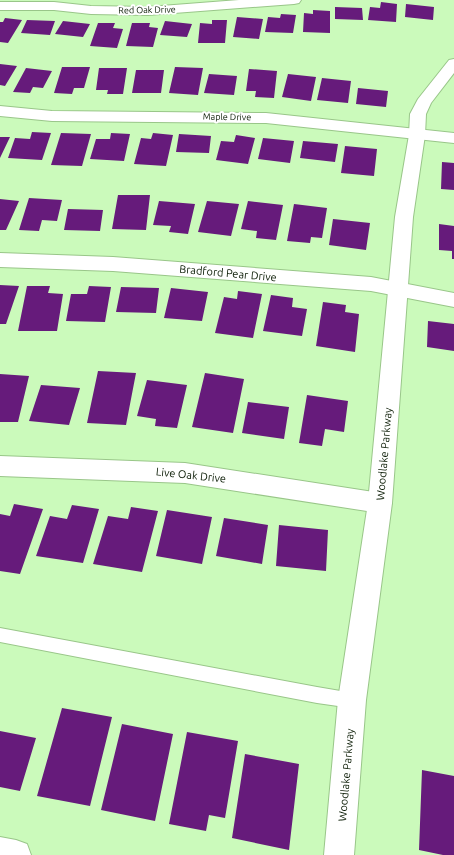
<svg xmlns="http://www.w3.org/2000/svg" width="454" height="855" font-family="Ubuntu,sans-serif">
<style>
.building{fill:#661b7b}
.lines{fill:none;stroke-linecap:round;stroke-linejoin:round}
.lane-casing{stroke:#99c689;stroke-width:2}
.street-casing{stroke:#99c689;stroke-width:2}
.secondary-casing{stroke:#99c689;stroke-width:2}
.lane{fill:#fff;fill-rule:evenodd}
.street{fill:#fff;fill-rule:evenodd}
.secondary{fill:#fff;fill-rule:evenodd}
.labels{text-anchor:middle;stroke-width:4;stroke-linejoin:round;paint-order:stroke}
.far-street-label{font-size:9px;fill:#0a1b04;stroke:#fff}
.street-label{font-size:11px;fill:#0a1b04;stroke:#fff}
</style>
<rect width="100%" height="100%" fill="#cbfabb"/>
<!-- building -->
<path class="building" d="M381,2L397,4L396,22L368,20L370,7L380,8Z
M406,4L434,7L433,20L405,17Z
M335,7L362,8L363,20L335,19Z
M313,10L330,11V33L303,32L304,13L313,14Z
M281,14L296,15L293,33L265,32L268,17L280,18Z
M237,17L263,19L259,39L233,37Z
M5,18L22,20L8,43L0,42V22H3Z
M27,20L55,21L50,35L21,33Z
M212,20H227L225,43H198L200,23L212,24Z
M63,21L90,24L83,37L55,34Z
M165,21L192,24L187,37L160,35Z
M98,23H115L113,28L123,29L117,48L90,46Z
M132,23H150L149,27L158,28L153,47L126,46Z
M0,64L17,66L5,86L0,85Z
M62,67H90L84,88H74L72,94L54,93Z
M175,67L203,68L198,95L169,93Z
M26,68L52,71L43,88L33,87L30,93L13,92Z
M99,68H127L123,94H107L108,90H96Z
M249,69L277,71L274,98L255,97L256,91H246Z
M136,70H164L161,93H132Z
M209,74L237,76L234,95L204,93Z
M288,74L316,77L311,101L282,97Z
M322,78L351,81L348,103L317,100Z
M358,88L388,91L386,107L356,104Z
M32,132L51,133L42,160L8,158L15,138L30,139Z
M61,133L91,134L82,166L51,165Z
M111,133L130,134L124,161L90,159L96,139H110Z
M153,133L173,135L166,166L134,164L141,138L151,139Z
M179,134L211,136L209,153L176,152Z
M236,135L255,138L248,164L216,160L221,141L234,142Z
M0,137H10L0,158Z
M263,138L294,141L290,163L258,159Z
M303,141L338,144L335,162L300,158Z
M345,146L377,149L374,176L341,173Z
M442,162L454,163V190L441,189Z
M118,195H150L146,230L112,229Z
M29,198L62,200L57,221L42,220L39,231L19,230Z
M0,199L19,201L6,230H0Z
M159,201L195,204L188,234L169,232L171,226L153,225Z
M207,201L239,204L231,236L198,232Z
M248,201L283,205L276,240L256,238L257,231L241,229Z
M294,204L327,208L322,238L311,237L310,243L287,241Z
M68,209L103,210L100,231L64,230Z
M333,219L370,223L366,250L329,245Z
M439,224L454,226V259H452V251L439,250Z
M0,285L19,286L6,324H0Z
M27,286H50L48,293L63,294L57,331H18Z
M89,286L111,287L105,322L66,321L71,294H87Z
M121,287L159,288L156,313L116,312Z
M171,288L208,292L202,321L164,318Z
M238,291L262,294L253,338L215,333L224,297L237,299Z
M271,295L293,298L292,307L307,309L302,336L263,331Z
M323,302L346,305L345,312L359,314L355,352L316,346Z
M428,321L454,324V351L427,347Z
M98,371L136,373L126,425L87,423Z
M205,373L244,379L233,433L192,427Z
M0,374L29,376L18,422H0Z
M147,380L187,385L177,428L155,426L156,419L137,416Z
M41,385L80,388L69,425L29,421Z
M307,395L348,401L344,432L325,429L322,446L299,443Z
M248,402L289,407L284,439L242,433Z
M14,504L43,509L20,574L0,571V514L10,516Z
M72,505L99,509L83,563L36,556L50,516L67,519Z
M131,507L158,511L142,572L93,564L108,516L128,519Z
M167,510L212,517L202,564L156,556Z
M224,518L268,525L262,564L216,556Z
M279,525L328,530L326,571L276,566Z
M62,708L112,717L90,806L37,796Z
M122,724L173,734L155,821L101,810Z
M0,731L36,738L20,791L0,787Z
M187,732L238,741L225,818L209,815L206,831L169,824Z
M245,754L299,764L289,850L232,838Z
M422,770L454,776V855H443L419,850Z"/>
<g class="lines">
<!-- lane casing -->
<g class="lane-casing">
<path id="lane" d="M0,628L317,687L358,694L360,700L358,706L352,708L317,703L0,642Z"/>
</g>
<!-- street casing -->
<g class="street-casing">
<path id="street" d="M239,0H301L299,3L294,4L148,15L91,14L54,10H0V2H54L91,6L148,7Z
M0,106L52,111L266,113L454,133V143L266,123L52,121L0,116Z
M0,253L113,257L371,277L454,293V307L371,291L113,271L0,267Z
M0,456L185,463L380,493L388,496L392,503L388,510L380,513L185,483L0,476Z
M0,837L16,840L27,844L31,855H0Z"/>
</g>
<!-- secondary casing -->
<g class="secondary-casing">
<path id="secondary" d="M454,59V73L431,103L426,114L425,135L413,217L392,503L366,700L354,855H324L338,700L368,503L395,217L409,135L410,114L418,99L449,60Z"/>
</g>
<!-- lane -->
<use href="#lane" class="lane"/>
<!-- street -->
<use href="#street" class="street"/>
<!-- secondary -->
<use href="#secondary" class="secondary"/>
</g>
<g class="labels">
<!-- far-street labels -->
<g class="far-street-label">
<text transform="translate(147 10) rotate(-1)" y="3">Red Oak Drive</text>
<text transform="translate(227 117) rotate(1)" y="3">Maple Drive</text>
</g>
<!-- street labels -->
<g class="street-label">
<text transform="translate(228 273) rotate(5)" y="4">Bradford Pear Drive</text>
<text transform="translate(384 454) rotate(-85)" y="4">Woodlake Parkway</text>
<text transform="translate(191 475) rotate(6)" y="4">Live Oak Drive</text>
<text transform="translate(346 775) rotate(-85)" y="4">Woodlake Parkway</text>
</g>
</g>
</svg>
